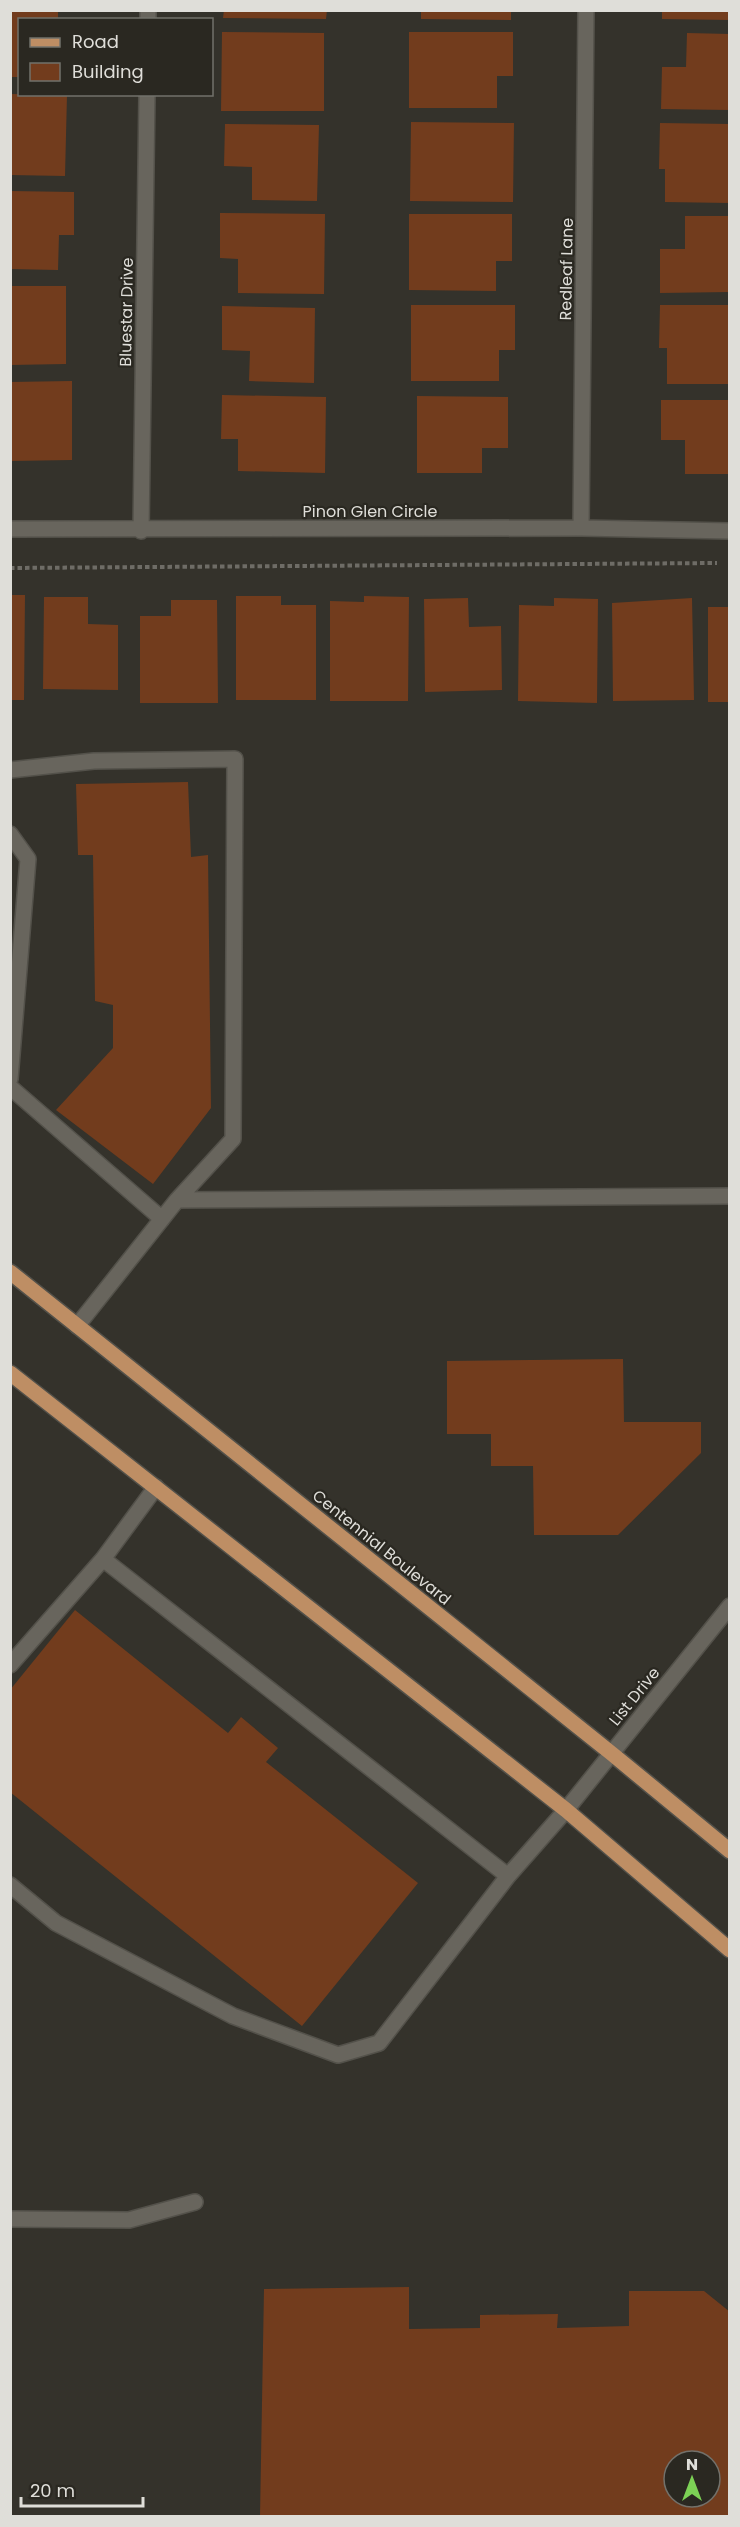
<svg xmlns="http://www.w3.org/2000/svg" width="740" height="2527" font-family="Poppins,sans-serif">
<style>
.building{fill:#723c1d;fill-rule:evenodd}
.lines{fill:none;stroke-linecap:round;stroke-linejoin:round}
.service-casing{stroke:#53514a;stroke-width:18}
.minor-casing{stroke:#53514a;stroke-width:18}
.primary-casing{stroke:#53514a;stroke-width:18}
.path{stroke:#6e6c66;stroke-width:4;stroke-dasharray:4.5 3;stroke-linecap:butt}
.service{stroke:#68655d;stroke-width:15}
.minor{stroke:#68655d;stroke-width:15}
.primary{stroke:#be8e64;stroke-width:15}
.labels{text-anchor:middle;stroke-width:4.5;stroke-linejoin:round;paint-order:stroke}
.street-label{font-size:16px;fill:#dfded9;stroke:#2a2821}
</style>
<rect width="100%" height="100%" fill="#34322b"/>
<!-- building -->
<path class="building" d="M10,10H58V20H20V77H10Z
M224,10H327L326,19L223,18Z
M421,10H511V20L421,19Z
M662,10H730V20L662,19Z
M222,32L324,33V111H221Z
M409,32H513V76H497V108H409Z
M687,33L730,34V110L661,109L662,67H686Z
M10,94L67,95L65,176L10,175Z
M411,122L514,123L513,202L410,201Z
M660,123L730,124V203L665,202V169H659Z
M225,124L319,125L317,201L252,200V167L224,166Z
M10,191L74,192V235H59L58,270L10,269Z
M220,213L325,214L324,294L238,293V259L220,258Z
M409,214H512V261H496V291L409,290Z
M685,216H730V292L660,293V249H685Z
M10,286H66V364L10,365Z
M411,305H515V350H499V381H411Z
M660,305H730V384H667V348H659Z
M222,306L315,308L314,383L249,381L250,351L222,350Z
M72,381V460L10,461V382Z
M222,395L326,397L325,473L238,471V439H221Z
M417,396L508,397V448H482V473H417Z
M661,400H730V474H685V440H661Z
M10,595H25L24,700H10Z
M236,596H281V605H316V700H236Z
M364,596L409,597L408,701H330V601L364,602Z
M44,597H88V624L118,625V690L43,689Z
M468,598L469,627L501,626L502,690L425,692L424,599Z
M554,598L598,599L597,703L518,701L519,605L554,606Z
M692,598L694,700L613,701L612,603Z
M171,600H217L218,703H140V616H171Z
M708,607H730V702H708Z
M188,782L191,857L208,855L211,1108L153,1184L56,1110L113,1048V1005L95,1001L93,855H78L76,784Z
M623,1359L624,1422H701V1453L618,1535H534L533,1466H491V1434H447V1361Z
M75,1610L228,1733L241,1717L278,1748L266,1762L418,1883L302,2026L10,1792V1690Z
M409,2287V2329L480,2328V2315L558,2314L557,2328L629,2326V2291H704L730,2312V2516H260L264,2289ZM674,2461H710V2497H674Z"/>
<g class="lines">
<!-- service casing -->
<g class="service-casing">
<path id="service" d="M10,770L94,761L235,759L233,1139L177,1200
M10,834L28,859L10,1079
M10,1087L162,1219
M77,1326L177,1200L730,1196
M156,1487L103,1559L508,1876L566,1810
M10,1665L103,1559
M10,1885L56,1923L233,2016L338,2055L379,2043L508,1876
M10,2219L129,2220L195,2202"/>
</g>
<!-- minor casing -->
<g class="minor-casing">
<path id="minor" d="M148,20V10
M581,528L586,10
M10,529L581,528L730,531
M141,531L147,94
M566,1810L730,1606"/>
</g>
<!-- primary casing -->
<g class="primary-casing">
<path id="primary" d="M10,1272L611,1753L730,1851
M10,1373L566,1810L730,1950"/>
</g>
<!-- path -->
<path class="path" d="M10,568L717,563"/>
<!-- service -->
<use href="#service" class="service"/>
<!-- minor -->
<use href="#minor" class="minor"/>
<!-- primary -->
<use href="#primary" class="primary"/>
</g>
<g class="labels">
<!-- street labels -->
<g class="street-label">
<text transform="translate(566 269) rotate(-89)" y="6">Redleaf Lane</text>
<text transform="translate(126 312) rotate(-89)" y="6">Bluestar Drive</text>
<text x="370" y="517">Pinon Glen Circle</text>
<text transform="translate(382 1547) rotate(39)" y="6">Centennial Boulevard</text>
<text transform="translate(634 1696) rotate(-51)" y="6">List Drive</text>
</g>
</g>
<!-- border -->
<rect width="740" height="2527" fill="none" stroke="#dfded9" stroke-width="24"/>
<!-- legend -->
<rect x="18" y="18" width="195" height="78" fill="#2a2821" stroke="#72716b" stroke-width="1.5"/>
<rect x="30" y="38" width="30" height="9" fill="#be8e64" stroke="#72716b" stroke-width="1.5"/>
<text x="72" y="48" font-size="18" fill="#dfded9">Road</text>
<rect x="30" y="63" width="30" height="18" fill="#723c1d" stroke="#72716b" stroke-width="1.5"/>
<text x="72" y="78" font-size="18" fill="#dfded9">Building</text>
<!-- north arrow -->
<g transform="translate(692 2479)"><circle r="28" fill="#2a2821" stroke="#72716b" stroke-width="1.5"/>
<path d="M0-4.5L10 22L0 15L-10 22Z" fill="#7cd155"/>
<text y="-9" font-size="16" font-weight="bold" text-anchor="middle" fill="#dfded9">N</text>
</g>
<!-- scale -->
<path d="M21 2497v9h122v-9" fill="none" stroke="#dfded9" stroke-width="3"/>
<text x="30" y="2497" font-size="18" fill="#dfded9" stroke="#2a2821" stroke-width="4.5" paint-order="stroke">20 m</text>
</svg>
